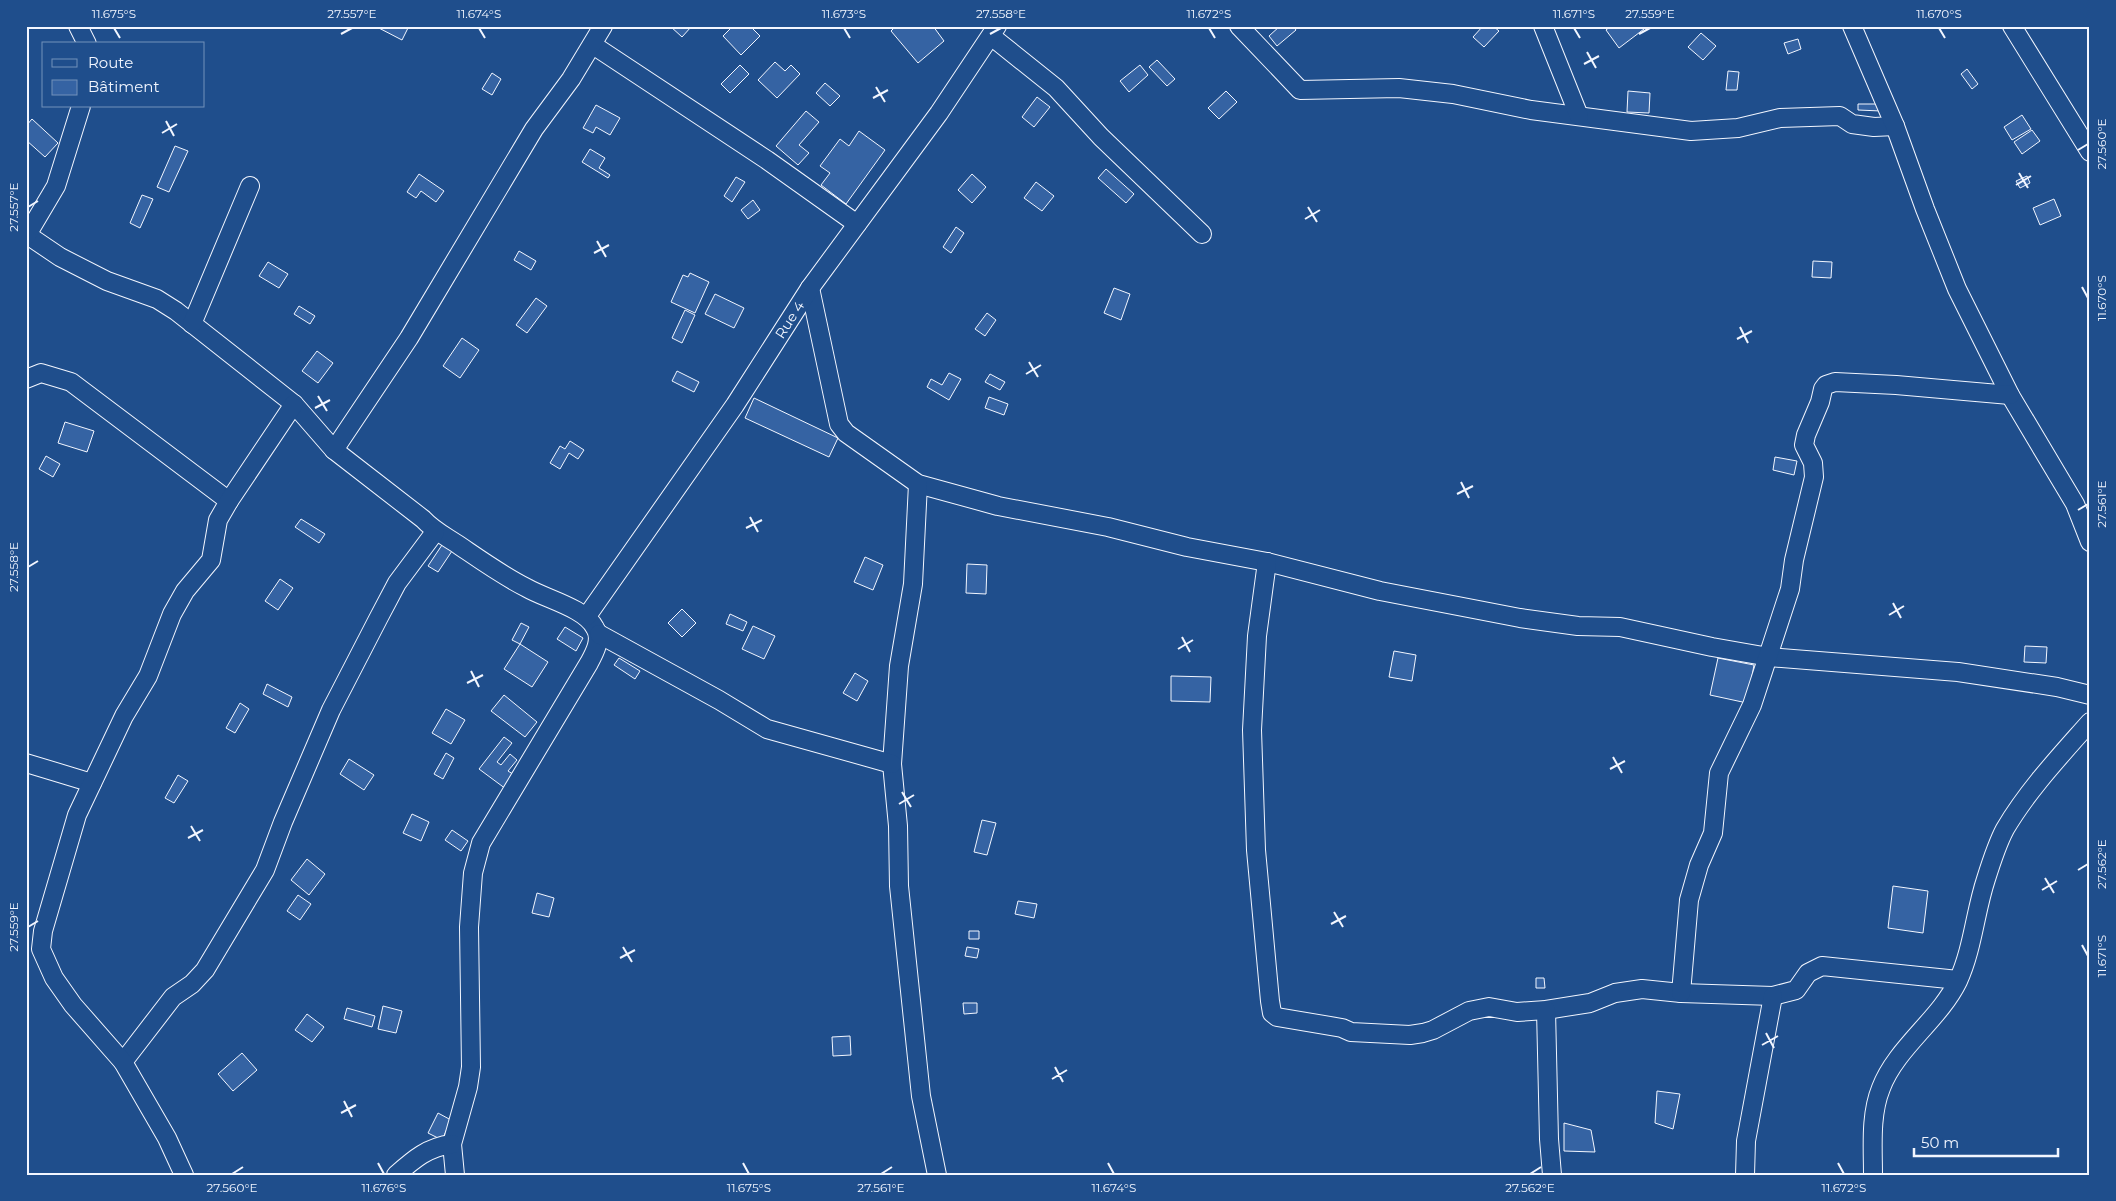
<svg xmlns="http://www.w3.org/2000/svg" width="2116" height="1201" font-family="Montserrat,sans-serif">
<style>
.building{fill:#3563a3;stroke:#f2f6ff}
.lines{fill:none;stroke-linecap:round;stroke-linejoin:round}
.street-casing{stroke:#f2f6ff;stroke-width:20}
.street{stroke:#1f4e8c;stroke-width:18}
.ticks{fill:none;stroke:#f2f6ff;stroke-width:2}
.labels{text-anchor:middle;stroke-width:4;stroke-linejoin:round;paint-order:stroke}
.street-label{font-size:14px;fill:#f2f6ff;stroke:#1f4e8c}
.neatline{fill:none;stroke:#f2f6ff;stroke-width:2}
.ticks-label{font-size:12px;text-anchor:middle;fill:#f2f6ff}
</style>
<rect width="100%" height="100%" fill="#1f4e8c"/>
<!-- building -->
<path class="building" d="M375,26H409L402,40Z
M670,26H690L691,27L682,37Z
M733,26H750L760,36L741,55L723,36Z
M896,26H933L944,41L918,63L891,31Z
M1280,26H1293L1296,30L1277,46L1269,36Z
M1483,26H1493L1499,31L1484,47L1473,37Z
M1611,26H1641L1644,29L1619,48L1606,30Z
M1701,33L1716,46L1703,60L1688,47Z
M1798,39L1801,49L1788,54L1784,43Z
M1157,60L1175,79L1167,86L1149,67Z
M775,62L785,71L791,65L800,74L777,98L758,80Z
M740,65L749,74L730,93L721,84Z
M1140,65L1148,75L1129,92L1120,81Z
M1967,69L1978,84L1972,89L1961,74Z
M1728,71L1739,72L1737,90H1726Z
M492,73L501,79L492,95L482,89Z
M825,83L840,96L830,106L816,93Z
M1226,91L1237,102L1219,119L1208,108Z
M1628,91L1650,93L1649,113L1627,112Z
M1037,97L1050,107L1034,127L1022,117Z
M1858,104H1881V111L1858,110Z
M596,105L620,118L610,135L596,127L593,133L583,128Z
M806,111L819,122L799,145L809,153L798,165L776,146Z
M2022,115L2031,129L2012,140L2004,127Z
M32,119L58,143L45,157L26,140V126Z
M2032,130L2040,141L2022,154L2014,142Z
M859,131L885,150L846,204L821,185L830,173L820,166L840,139L849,146Z
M175,146L188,151L169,192L157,187Z
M590,149L605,158L599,168L610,175L608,178L582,162Z
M1106,169L1134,194L1126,203L1098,178Z
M419,174L444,191L436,202L421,191L416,198L407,192Z
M972,174L986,187L972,203L958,190Z
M2027,176L2030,183L2020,188L2016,181Z
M736,177L745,182L732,202L724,196Z
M1036,182L1054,196L1042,211L1024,198Z
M142,195L153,199L140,228L130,223Z
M2054,199L2061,216L2040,225L2033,208Z
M753,200L760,210L748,219L741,210Z
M956,227L964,233L951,253L943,247Z
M519,251L536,261L531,270L514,260Z
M1813,261L1832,262L1831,278L1812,277Z
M268,262L288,274L279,288L259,276Z
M690,273L709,282L695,313L671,302L683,275L688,277Z
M1114,288L1130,294L1121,320L1104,313Z
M715,294L744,308L734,328L705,314Z
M536,298L547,306L527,333L516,325Z
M299,306L315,316L310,324L294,314Z
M685,310L695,315L682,343L672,338Z
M987,313L996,320L985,336L975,329Z
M462,338L479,350L460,378L443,366Z
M317,351L333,363L318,383L302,371Z
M677,371L699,382L694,392L672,381Z
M949,373L961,379L949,400L927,387L931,379L942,385Z
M990,374L1005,382L1000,390L985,382Z
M989,397L1008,404L1004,415L985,408Z
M754,398L838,438L829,457L745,418Z
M65,422L94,431L87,452L58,443Z
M570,441L584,450L578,459L569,453L560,469L550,463L560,446L565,449Z
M46,456L60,464L53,477L39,469Z
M1775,457L1797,461L1794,475L1773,470Z
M301,519L325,534L319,543L295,527Z
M442,545L452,551L438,572L428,566Z
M865,557L883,565L873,590L854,582Z
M967,564L987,565L986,594L966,593Z
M280,579L293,588L278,610L265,601Z
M682,609L696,623L682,637L668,623Z
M730,614L747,622L743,631L726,624Z
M521,623L529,627L520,644L512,640Z
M753,626L775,636L764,659L742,649Z
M565,627L583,638L576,651L557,639Z
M520,644L548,662L532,687L504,669Z
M2025,646L2047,647L2046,663L2024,662Z
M1394,651L1416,655L1412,681L1389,677Z
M619,658L640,671L635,679L614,665Z
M1718,658L1754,665L1747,703L1710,695Z
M855,673L868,681L857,701L843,693Z
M1171,676L1211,677L1210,702L1171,701Z
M267,684L292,697L288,707L263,694Z
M504,695L537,722L525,737L491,711Z
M240,703L249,709L235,733L226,728Z
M446,709L465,720L451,744L432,733Z
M504,737L512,743L497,762L501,765L510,754L517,760L508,771L516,776L506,789L479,769Z
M446,753L454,758L443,779L434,774Z
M349,759L374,775L364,790L340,774Z
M178,775L188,781L174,803L165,798Z
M412,814L429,822L421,841L403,833Z
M982,820L996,823L987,855L974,852Z
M452,830L468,841L461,851L445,840Z
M307,859L325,874L309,895L291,880Z
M1893,886L1928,891L1923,933L1888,928Z
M537,893L554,898L549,917L532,913Z
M298,895L311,904L300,920L287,911Z
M1018,901L1037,904L1034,918L1015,914Z
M969,931H979V939H969Z
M967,947L979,949L977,958L965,956Z
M1536,978H1544L1545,988H1536Z
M963,1003H977V1013L964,1014Z
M383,1006L402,1011L396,1033L378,1029Z
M347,1008L375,1016L372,1027L344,1019Z
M307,1014L324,1027L312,1042L295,1030Z
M850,1036L851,1055L833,1056L832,1037Z
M242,1053L257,1070L233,1091L218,1074Z
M1657,1091L1680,1094L1673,1129L1655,1123Z
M438,1113L451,1120L442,1140L428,1133Z
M1564,1123L1591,1130L1595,1152L1564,1151Z"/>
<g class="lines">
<!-- street casing -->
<g class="street-casing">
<g id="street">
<path d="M78,26L87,44"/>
<path d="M1239,26L1300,90L1399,88L1453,94L1531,110L1691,131L1738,128L1780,118L1840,116L1852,124L1874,127L1895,126"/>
<path d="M1543,26L1579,116"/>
<path d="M1852,26L1895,126L1925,209L1957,289L2010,395L2075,504L2090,542"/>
<path d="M2012,26L2090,152"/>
<path d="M991,36L1056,88L1101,137L1202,234"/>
<path d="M593,45L767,160L857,224"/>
<path d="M26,234L60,257L107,281L157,299L176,311L294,404L334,450L423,519C434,531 447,537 460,546C482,561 503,576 527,588C546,599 585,608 595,628C602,639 595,652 589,663L481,843L473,873L469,927L471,1067L468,1087L452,1144L455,1175"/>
<path d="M27,235L56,186L81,106"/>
<path d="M810,288L839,424L846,433L918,484L998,506L1108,527L1187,547L1267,562L1380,591L1520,618L1578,626L1620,627L1712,647L1769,657L1958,672L2057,687L2090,695"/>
<path d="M192,324L250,186"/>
<path d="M26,379L41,373L71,382L229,501"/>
<path d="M334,450L409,338L534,129L571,79L603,26"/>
<path d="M918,484L913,584L899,666L892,764L898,826L899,886L921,1096L937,1175"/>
<path d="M1267,562L1257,636L1252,730L1256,850L1270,1001L1272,1013L1277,1017L1342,1028L1351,1032L1410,1035L1423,1033L1433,1030L1469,1011L1489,1007L1517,1012L1546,1010L1590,1003L1615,993L1642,989L1681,993L1773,996L1796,990L1808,973L1822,966L1958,980"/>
<path id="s1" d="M587,616L735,405L810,288L939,113L997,26"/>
<path d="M599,634L719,700L767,729L892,764"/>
<path d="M26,763L92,783"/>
<path d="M1681,993L1689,900L1699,865L1713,833L1719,773L1752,705L1790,589L1794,560L1814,477L1813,463L1804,445L1806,435L1820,402L1823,389L1826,385L1835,382L1896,385L2010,395"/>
<path d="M1546,1010L1549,1139L1552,1175"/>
<path d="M123,1062L173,997L192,984L205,970L265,870L283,822L331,710L378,619L397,583L435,532"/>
<path d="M184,1175L167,1138L123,1062L73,1005L54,978L41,949L43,931L77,815L124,716L148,676L172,614L185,591L211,560L218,520L229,501L294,404"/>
<path d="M396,1175C414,1159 428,1147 452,1144"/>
<path d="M1745,1175L1746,1141L1773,996"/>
<path d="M1873,1175C1873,1147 1870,1115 1881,1088C1896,1048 1939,1020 1958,981C1973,948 1975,912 1986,879C1991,863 1997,844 2005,829C2028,790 2060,756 2090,722"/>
</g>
</g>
<!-- street -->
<use href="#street" class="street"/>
</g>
<!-- ticks -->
<path class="ticks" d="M114,28L120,38M479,28L485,38M844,28L850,38M1209,28L1215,38M1574,28L1580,38M1939,28L1945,38M341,34L352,28M990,34L1001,28M1639,34L1650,28M1587,52L1596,68M1584,64L1599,56M876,87L885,102M873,98L888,90M166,121L174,136M162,133L177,124M2078,150L2088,144M2019,173L2028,188M2016,185L2031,176M28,207L38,201M1308,207L1317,222M1305,219L1320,210M597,241L606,257M594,253L609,245M2082,287L2088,298M1740,327L1748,343M1737,339L1752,331M1029,362L1038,377M1026,374L1041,365M318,396L327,411M315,408L330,400M1461,482L1469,498M1457,494L1473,486M2078,510L2088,504M750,517L758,532M746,528L762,520M28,567L38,561M1893,603L1901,618M1889,615L1904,606M1182,637L1190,652M1178,649L1193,640M471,671L479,687M467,683L483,675M1613,757L1622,773M1610,769L1625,761M902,792L911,807M899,804L914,795M191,826L200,841M188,838L203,830M2078,870L2088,864M2045,878L2054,893M2042,890L2057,881M1334,912L1343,927M1331,924L1346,916M28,927L38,921M2082,945L2088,956M623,947L632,962M620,958L635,950M1766,1033L1774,1048M1762,1045L1778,1036M1055,1067L1063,1082M1052,1079L1067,1070M344,1101L352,1117M341,1113L356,1105M378,1163L384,1174M743,1163L749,1174M1108,1163L1114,1174M1838,1163L1844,1174M232,1174L243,1167M881,1174L892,1167M1530,1174L1541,1167"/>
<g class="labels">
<!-- street labels -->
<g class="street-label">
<text dy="5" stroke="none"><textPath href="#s1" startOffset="359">Rue 4</textPath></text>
</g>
</g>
<!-- border -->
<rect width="2116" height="1201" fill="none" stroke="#1f4e8c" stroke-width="55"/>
<!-- legend -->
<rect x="42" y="42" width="162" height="65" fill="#1f4e8c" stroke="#7391ba"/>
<rect x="52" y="59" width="25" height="8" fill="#1f4e8c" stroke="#7391ba"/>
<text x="88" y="68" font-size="15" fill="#f2f6ff">Route</text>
<rect x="52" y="80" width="25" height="15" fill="#3563a3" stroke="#7391ba"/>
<text x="88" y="92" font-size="15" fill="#f2f6ff">Bâtiment</text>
<!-- scale -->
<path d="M1914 1148v8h144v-8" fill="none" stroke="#f2f6ff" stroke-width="2.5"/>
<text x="1921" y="1148" font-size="15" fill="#f2f6ff" stroke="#1f4e8c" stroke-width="4" paint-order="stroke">50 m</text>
<rect x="28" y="28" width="2060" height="1146" class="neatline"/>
<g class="ticks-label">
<text x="114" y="18">11.675°S</text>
<text x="352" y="18">27.557°E</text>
<text x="479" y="18">11.674°S</text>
<text x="844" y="18">11.673°S</text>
<text x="1001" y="18">27.558°E</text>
<text x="1209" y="18">11.672°S</text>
<text x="1574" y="18">11.671°S</text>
<text x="1650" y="18">27.559°E</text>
<text x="1939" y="18">11.670°S</text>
<text transform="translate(2102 144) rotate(-90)" y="4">27.560°E</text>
<text transform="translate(14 207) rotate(-90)" y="4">27.557°E</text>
<text transform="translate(2102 298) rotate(-90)" y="4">11.670°S</text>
<text transform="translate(2102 504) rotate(-90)" y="4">27.561°E</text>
<text transform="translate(14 567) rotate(-90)" y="4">27.558°E</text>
<text transform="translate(2102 864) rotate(-90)" y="4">27.562°E</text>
<text transform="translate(14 927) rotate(-90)" y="4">27.559°E</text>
<text transform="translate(2102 956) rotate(-90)" y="4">11.671°S</text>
<text x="232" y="1192">27.560°E</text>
<text x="384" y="1192">11.676°S</text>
<text x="749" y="1192">11.675°S</text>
<text x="881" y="1192">27.561°E</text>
<text x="1114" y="1192">11.674°S</text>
<text x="1530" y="1192">27.562°E</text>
<text x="1844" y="1192">11.672°S</text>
</g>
</svg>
